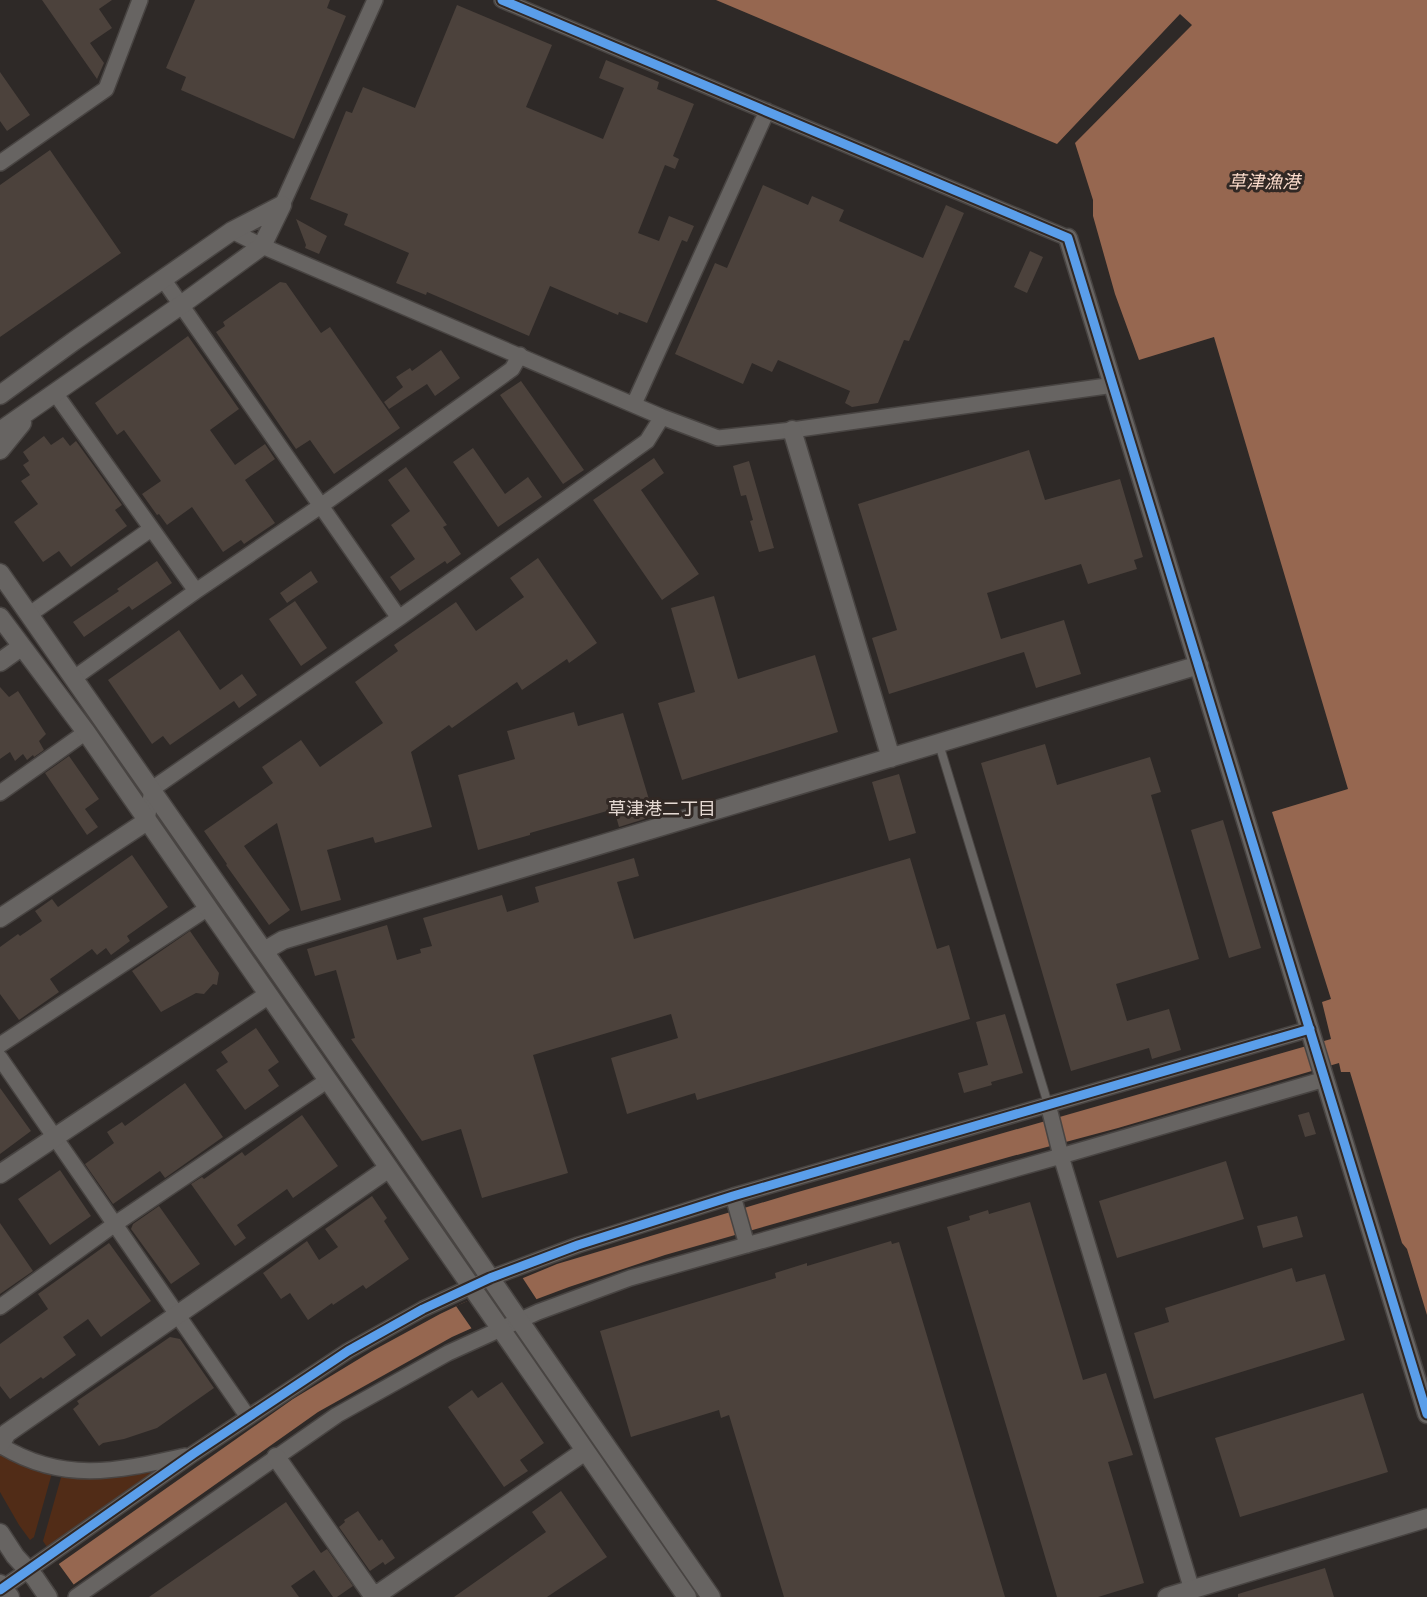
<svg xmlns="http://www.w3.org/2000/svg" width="1427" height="1597" font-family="'Fira Sans Condensed','Noto Sans JP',sans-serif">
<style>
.green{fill:#512c17}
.water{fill:#966750}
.pier{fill:#2e2927}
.building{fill:#4c423c}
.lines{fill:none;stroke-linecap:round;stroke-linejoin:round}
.service-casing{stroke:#484442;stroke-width:10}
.minor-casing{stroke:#484442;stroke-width:18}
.tertiary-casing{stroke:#484442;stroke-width:21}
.service{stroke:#676462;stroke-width:8}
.minor{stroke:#676462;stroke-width:15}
.tertiary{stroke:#676462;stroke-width:18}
.cycleway-casing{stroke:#312824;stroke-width:13}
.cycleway{stroke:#5a9eea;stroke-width:9}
.labels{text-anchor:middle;stroke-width:6;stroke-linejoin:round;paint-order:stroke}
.water-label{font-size:18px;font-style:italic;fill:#fcdccc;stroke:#312824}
.neighbourhood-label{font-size:18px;fill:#e5d9d3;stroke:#312824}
</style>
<rect width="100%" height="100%" fill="#2e2927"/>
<!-- green -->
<path class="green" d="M0,1452L52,1473L34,1537L30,1540L19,1525L0,1492Z
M155,1470V1471L47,1547L43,1541L62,1474Z"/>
<!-- water -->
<path class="water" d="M716,0H1427V1315L1407,1249L1402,1243L1350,1072H1341L1339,1063L1118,1128L1009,1157L665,1255L569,1287L537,1299L452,1337L318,1412L56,1597H12L293,1399L372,1351L440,1314L463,1303L557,1264L791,1194L1331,1039L1322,1002L1331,999L1272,812L1348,789L1214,337L1139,360L1115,294L1093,216V200L1075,143L1192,25L1180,14L1057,144Z"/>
<!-- pier -->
<path class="pier" d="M522,1277L537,1300L472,1329L456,1306Z
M58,1563L74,1585L57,1597H9Z"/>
<!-- building -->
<path class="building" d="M42,0H112L99,9L112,28L90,43L104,63L97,79Z
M195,0H330L327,8L346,16L294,139L181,90L186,77L166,68Z
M457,5L552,45L526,107L603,139L624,88L599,78L606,60L659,82L657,89L694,104L673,156L679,159L675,169L665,165L638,233L659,241L669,216L694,226L687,242L682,240L647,323L619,312L618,315L550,286L529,336L427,292L426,295L396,283L409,253L344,225L348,214L310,199L346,111L352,113L363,87L415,108Z
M0,72L30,115L7,131L0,121Z
M50,150L121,253L0,337V185Z
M763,185L808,205L812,196L844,210L839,221L923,258L946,205L964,213L909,341L904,340L878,403L852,407L845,403L850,391L778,360L772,372L752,363L743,384L675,354L715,263L727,268Z
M296,219L327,236L319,254L305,248L306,245Z
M1030,251L1043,257L1027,293L1014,287Z
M280,282L286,283L321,333L330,327L400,428L334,474L310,440L296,449L216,332L225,326L223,322Z
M188,336L239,409L210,430L235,465L265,444L275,459L245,480L275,523L244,544L241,540L223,552L192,507L167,525L159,514L157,515L142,494L161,481L124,430L117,435L95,403Z
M441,350L460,378L435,396L427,384L389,409L384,402L403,387L396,377L410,368L412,371Z
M521,381L584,470L563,484L500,395Z
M44,436L51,445L63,437L70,446L76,441L122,505L115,510L127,526L71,567L59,551L43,562L14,522L38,504L21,481L30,475L23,465L29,461L23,452Z
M473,448L505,494L528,477L542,497L498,527L453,462Z
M1029,450L1045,500L1120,479L1143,557L1134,560L1137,569L1088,584L1081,564L987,593L1001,639L1064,620L1081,674L1036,688L1024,652L889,694L872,638L897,630L858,504Z
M654,458L664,473L641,490L699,574L662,600L593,500Z
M749,461L774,548L759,552L750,521L753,520L746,495L741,496L733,466Z
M406,467L447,525L443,527L461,554L447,564L445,561L400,591L390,577L415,559L391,525L410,511L388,480Z
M538,558L597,643L569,663L567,659L522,690L517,682L452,728L449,725L411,752L432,827L375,843L373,837L327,850L341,900L301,911L277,823L244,846L290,910L269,925L226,865L227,864L204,831L273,783L262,767L301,740L320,767L383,723L355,682L398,651L394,645L456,602L476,631L524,597L510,578Z
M157,561L172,583L132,610L129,606L84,637L73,622L119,591L117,589Z
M311,571L318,582L287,603L280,593Z
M714,596L738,679L815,655L838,732L682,780L658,703L695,692L671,608Z
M295,601L327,648L301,666L269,619Z
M179,630L220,690L242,674L257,695L239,708L234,701L170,745L163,736L152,744L108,680Z
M0,687L9,697L18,691L46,734L39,741L44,750L34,757L33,755L27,760L23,754L15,761L10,752L0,759Z
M574,712L578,726L623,713L654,816L619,827L614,809L530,833V835L478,850L458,775L515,759L507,731Z
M1045,744L1057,785L1150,757L1161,792L1151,795L1199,959L1116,984L1127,1021L1169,1009L1181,1050L1152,1059L1149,1048L1071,1071L981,763Z
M69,756L99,799L85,809L98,827L87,835L45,773Z
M899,774L916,833L889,841L872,782Z
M1223,820L1261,948L1229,958L1191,830Z
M132,855L168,907L127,936L130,941L111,955L106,948L97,955L92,949L50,979L59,992L19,1020L0,994V947L18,934L20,936L42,921L35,911L52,899L58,907Z
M634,858L639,876L617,882L634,939L910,858L937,949L949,945L970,1019L697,1100L695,1093L627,1114L611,1058L678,1038L671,1014L533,1055L568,1173L482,1198L461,1129L422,1141L351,1039L355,1038L336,970L315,976L307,949L387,925L397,960L421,953L420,949L432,946L423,918L502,895L507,912L539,902L535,887Z
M190,931L219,973L217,985L213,984L204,994L196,993L161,1012L132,971Z
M1005,1014L1023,1073L991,1082L992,1085L964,1093L958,1073L988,1065L976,1022Z
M256,1028L279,1062L268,1070L279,1086L245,1110L216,1070L228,1062L221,1052Z
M185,1083L223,1137L165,1178L160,1171L113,1204L85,1164L114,1143L107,1132L122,1122L125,1126Z
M0,1088L31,1131L0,1154Z
M1309,1112L1316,1134L1305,1137L1298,1115Z
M302,1115L338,1166L293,1198L287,1189L237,1225L246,1238L235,1246L191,1184L202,1177L204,1179L242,1152L245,1156Z
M1226,1161L1244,1219L1117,1258L1099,1201Z
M60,1170L91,1216L50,1245L18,1199Z
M372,1196L387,1218L384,1221L409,1259L366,1289L363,1285L333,1305L332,1303L308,1320L290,1293L281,1299L263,1273L307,1241L319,1260L338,1247L325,1229Z
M1030,1202L1083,1380L1106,1373L1133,1455L1108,1462L1144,1583L1098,1597H1057L947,1227L970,1220L969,1216L988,1210L989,1214Z
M159,1206L200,1264L171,1284L131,1229L133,1224Z
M1297,1216L1303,1237L1263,1248L1257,1226Z
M0,1223L33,1271L0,1294Z
M891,1241L892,1244L899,1242L1005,1597H784L729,1415L721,1418L719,1410L631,1437L600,1331L776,1278L775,1273L807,1263V1266Z
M109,1243L151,1301L101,1337L88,1319L63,1337L76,1355L43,1379L41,1377L10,1399L0,1386V1344L48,1309L38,1294Z
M1292,1268L1296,1282L1325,1274L1345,1340L1154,1399L1134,1333L1169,1322L1165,1308Z
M170,1337L180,1339L214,1388L157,1428L124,1439L103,1443L99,1446L73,1409L79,1404L77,1401Z
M502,1382L544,1443L520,1460L528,1471L504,1487L448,1407L472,1390L478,1398Z
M1363,1393L1388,1472L1240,1517L1215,1438Z
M561,1491L607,1557L547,1597H454L546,1532L532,1512Z
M286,1502L321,1553L327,1549L353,1586L337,1597H333L314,1570L291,1586L299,1597H149Z
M358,1511L379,1541L382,1539L395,1558L385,1565L383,1562L370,1571L339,1527L345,1522L344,1520Z
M1325,1568L1334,1597H1238V1594Z"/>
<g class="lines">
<!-- service casing -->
<g class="service-casing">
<path id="service" d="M939,744L1048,1104"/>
</g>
<!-- minor casing -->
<g class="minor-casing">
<path id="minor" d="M502,0L1068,238
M0,163L106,89L140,0
M282,205L375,0
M232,231L262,246L662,417L718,438L792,430L1114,385
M163,279L399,618
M55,393L196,591
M634,404L767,111
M30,614L151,529
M74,678L196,591L322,505L512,369L520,355
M0,793L86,732
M147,821L152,789L399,618L647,441L662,417
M0,1045L208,908
M0,1058L248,1417
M1048,1104L1061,1156L1192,1590
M733,1196L747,1245
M0,1307L115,1224L328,1080
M0,1445C63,1484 118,1471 185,1456
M0,1590L193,1454L348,1351L423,1309L490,1278L578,1245L733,1196L1310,1029
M76,1597L337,1415L448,1353L538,1312L630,1278L1061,1156L1325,1079"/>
</g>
<!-- tertiary casing -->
<g class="tertiary-casing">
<path id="tertiary" d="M1068,238L1427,1414
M0,395L74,341L232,231L282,205
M792,430L891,758
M0,431L181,305L262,246L282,205
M0,450L22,423
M0,573L393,1136L519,1320L711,1597
M0,617L86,732L687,1597
M0,662L21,647
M0,918L147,821
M264,951L283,940L1199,665
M0,1174L268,995
M0,1445L7,1433L389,1168
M276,1457L374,1597
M0,1533L15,1556L35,1578L48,1597
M0,1584L10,1597
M374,1597L585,1451
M1167,1597L1427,1518"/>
</g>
<!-- service -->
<use href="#service" class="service"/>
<!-- minor -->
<use href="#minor" class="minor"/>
<!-- tertiary -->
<use href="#tertiary" class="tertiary"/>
<!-- cycleway casing -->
<g class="cycleway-casing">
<path id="cycleway" d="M502,0L1068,238L1427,1414
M0,1590L193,1454L348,1351L423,1309L490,1278L578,1245L733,1196L1310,1029"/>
</g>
<!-- cycleway -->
<use href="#cycleway" class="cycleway"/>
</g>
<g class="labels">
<!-- water labels -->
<g class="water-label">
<text x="1264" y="188">草津漁港</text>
</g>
<!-- neighbourhood labels -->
<g class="neighbourhood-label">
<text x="662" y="815">草津港二丁目</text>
</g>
</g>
</svg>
